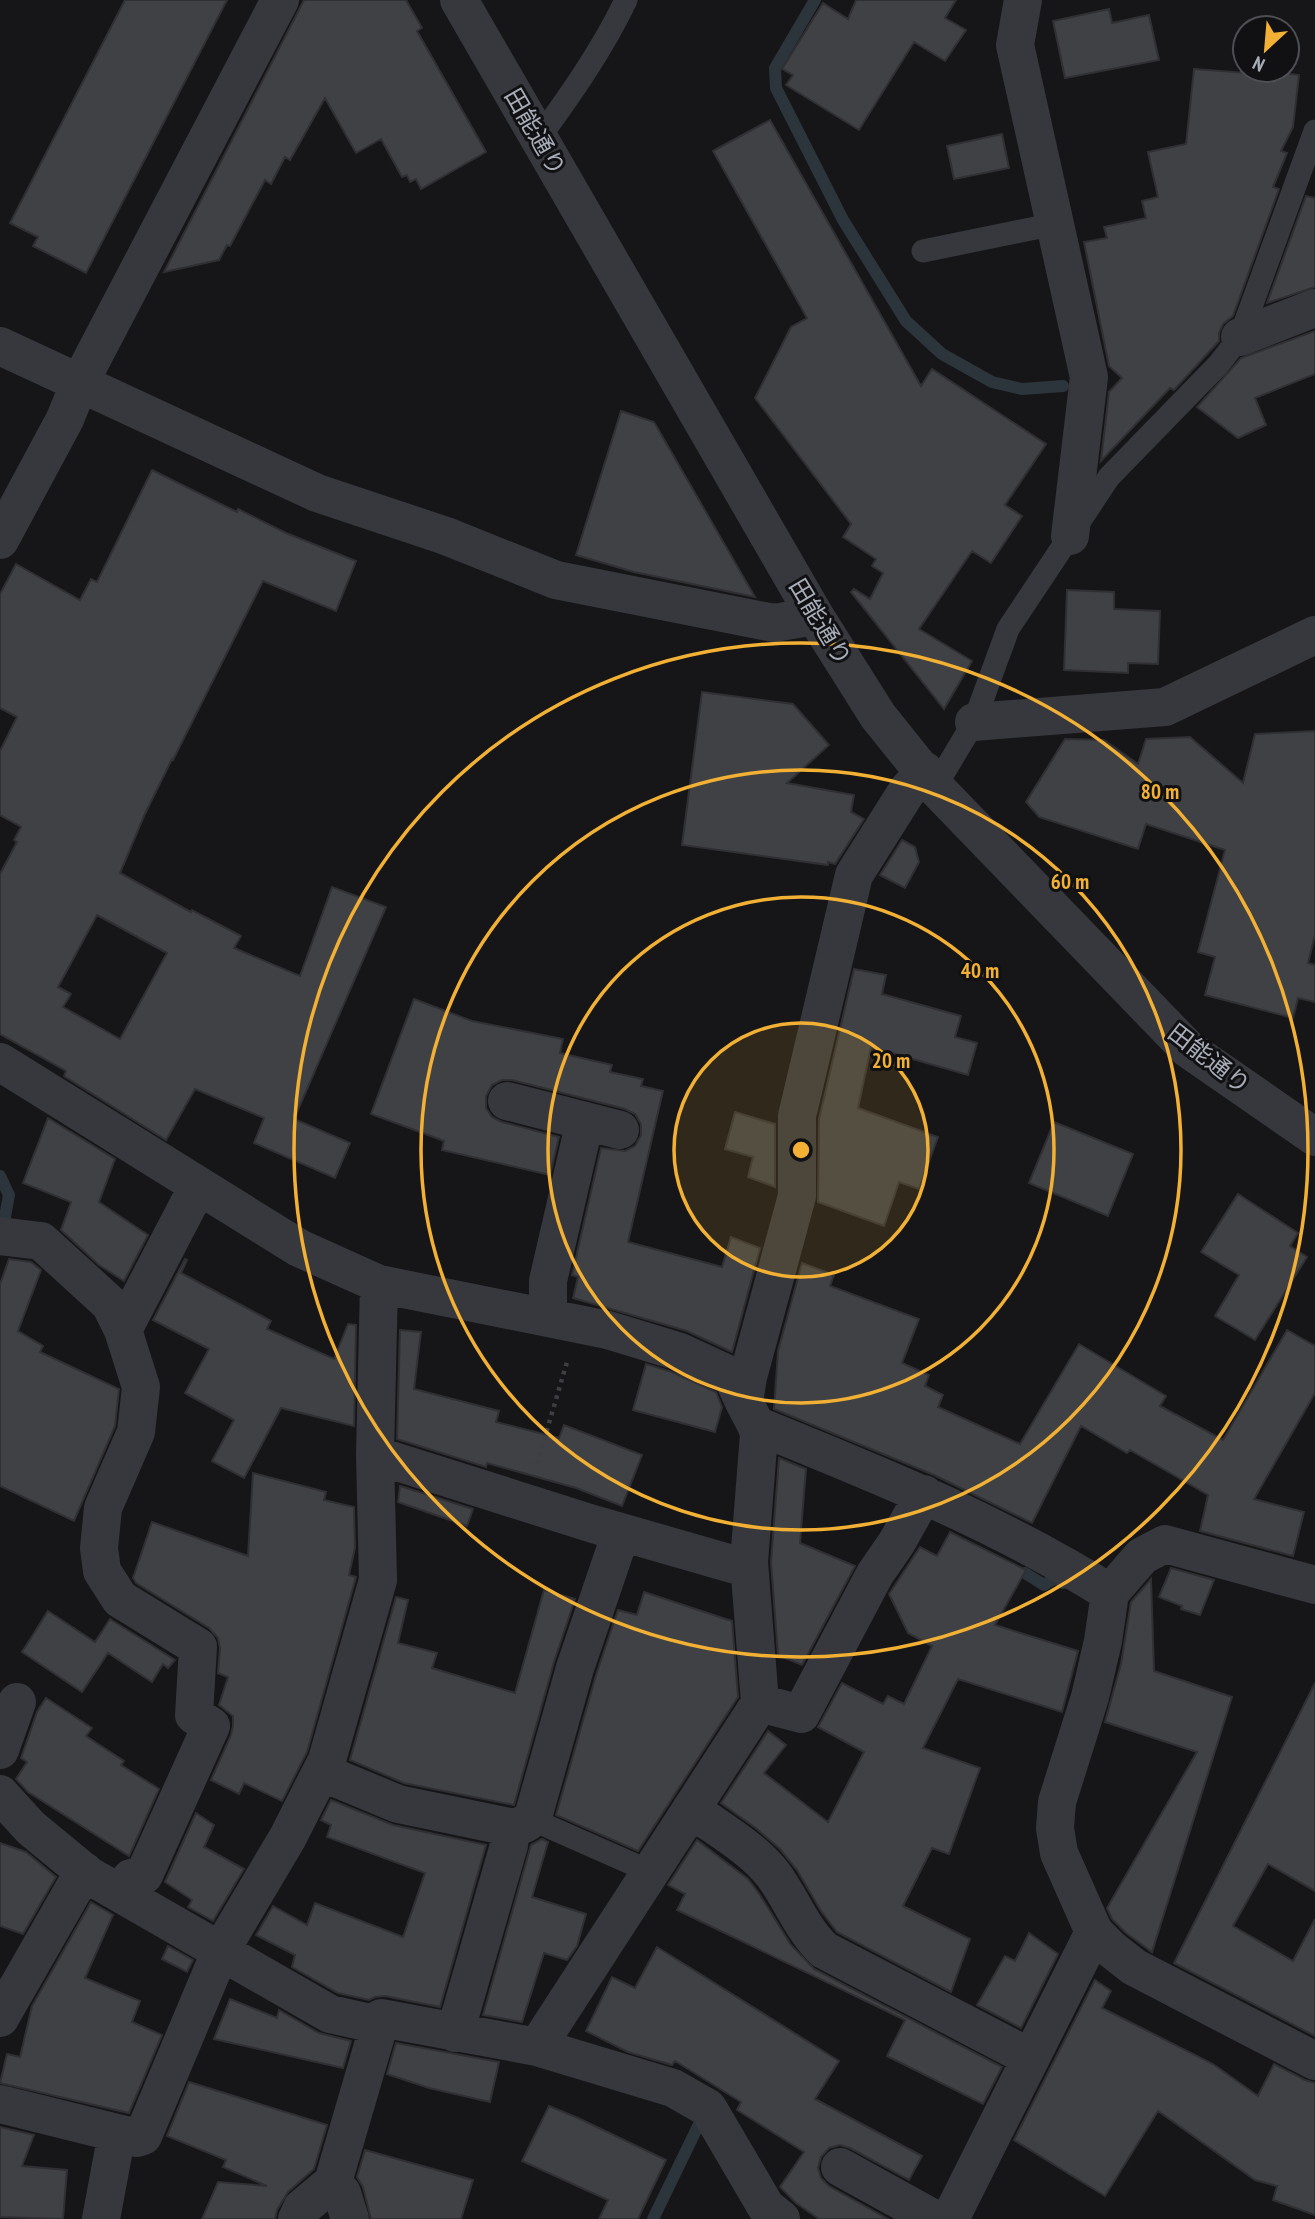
<svg xmlns="http://www.w3.org/2000/svg" width="1315" height="2219" font-family="'PT Sans Narrow','Noto Sans JP',sans-serif">
<style>
.lines{fill:none;stroke-linecap:round;stroke-linejoin:round}
.stream{stroke:#2c353c;stroke-width:12}
.building{fill:#404145;stroke:#303034;stroke-width:2;fill-rule:evenodd}
.path{stroke:#3d3f44;stroke-width:4.5;stroke-dasharray:3.5 5;stroke-linecap:butt}
.service{stroke:#37383d;stroke-width:23}
.minor{stroke:#37383d;stroke-width:38}
.tertiary{stroke:#37383d;stroke-width:38}
.ring{fill:none;stroke:#f2b134;stroke-width:3.5}
.labels{text-anchor:middle;stroke-width:6;stroke-linejoin:round;paint-order:stroke}
.street-label{font-size:24px;fill:#a8adb8;stroke:#111113}
.centre{fill:#f2b134;stroke:#111113;stroke-width:3.5}
.ring-label{font-size:21px;text-anchor:middle;font-weight:bold;fill:#f2b134;stroke:#111113;stroke-width:6;stroke-linejoin:round;paint-order:stroke}
</style>
<rect width="100%" height="100%" fill="#161618"/>
<g class="lines">
<!-- stream -->
<path class="stream" d="M815,0L775,68L776,88L843,220L906,321L942,354L992,382L1022,389L1063,386
M0,1176L9,1195L2,1233
M1025,1573L1044,1585L1055,1578L1063,1583
M653,2219L701,2120L699,2115"/>
</g>
<!-- building -->
<path class="building" d="M125,0H227L86,273L33,246L38,237L10,223Z
M304,0H406L422,28L417,31L486,152L421,189L416,179L410,182L407,175L402,177L381,139L356,153L325,98L290,160L285,157L271,184L265,180L230,246L227,245L219,260L164,272Z
M856,0H956L945,18L966,30L945,61L914,42L859,130L786,85L793,75L782,69L823,3L848,19Z
M1109,9L1112,23L1149,15L1159,60L1065,78L1053,21Z
M1194,69L1260,74L1259,70L1299,75L1293,127L1281,151L1287,153L1273,187L1279,189L1233,316L1223,324L1219,333V341L1174,390L1170,388L1101,461L1109,392L1122,378L1109,366L1084,242L1107,238L1104,227L1146,218L1142,201L1158,197L1148,152L1186,144Z
M770,120L921,386L932,369L1046,444L1005,505L1022,516L991,563L972,551L919,629L972,661L944,709L851,592L854,589L870,599L883,573L872,566L876,559L843,537L851,524L755,398L791,327L807,318L713,151Z
M1002,134L1009,168L954,179L947,146Z
M1306,196L1315,198V287L1267,303Z
M1315,331V374L1255,398L1266,425L1238,438L1197,407L1241,358Z
M621,411L654,422L755,597L634,572L576,555Z
M152,470L237,512L238,509L286,533L356,561L336,611L263,581L173,760L172,759L144,816L120,873L191,912L192,910L241,936L234,948L300,976L332,887L386,907L294,1119L350,1143L335,1178L254,1143L264,1118L195,1089L166,1140L64,1076L66,1071L0,1034V874L17,842L14,840L21,827L0,815V751L17,717L0,708V594L16,564L80,600L91,579L97,582ZM97,915L167,953L120,1039L63,1007L71,994L58,987Z
M1067,590L1114,592V609L1160,611L1158,664L1128,663V673L1064,670Z
M702,692L793,704L829,745L787,783L854,795L851,812L864,819L835,864L828,862V865L682,845Z
M1315,731V935L1308,963L1315,965V1002L1298,998L1293,1018L1205,995L1215,957L1198,952L1225,850L1146,824L1138,849L1039,817L1026,802L1065,739L1104,740L1138,764L1146,739L1190,737L1243,783L1255,734Z
M902,840L915,847L919,862L905,888L880,875Z
M854,969L886,975L882,994L961,1016L955,1037L977,1043L968,1075L871,1047L858,1108L938,1137L919,1189L899,1182L884,1226L818,1202L819,1119Z
M414,999L472,1021L563,1039L560,1053L612,1065L610,1072L643,1079L641,1086L663,1091L628,1242L722,1267L731,1237L760,1248L732,1352L687,1331L573,1298L578,1277L572,1275L601,1148L625,1151L635,1146L641,1135V1124L635,1114L625,1109L512,1080H502L492,1085L486,1096V1108L492,1117L502,1122L559,1137L550,1175L442,1150L444,1141L371,1114Z
M735,1112L775,1124V1187L748,1177L753,1157L725,1149Z
M48,1118L115,1159L99,1202L148,1235L124,1281L99,1265L61,1230L71,1202L23,1183Z
M1054,1122L1133,1154L1108,1216L1029,1183Z
M1238,1194L1298,1233L1290,1246L1307,1257L1255,1340L1215,1316L1239,1275L1201,1252Z
M9,1259L31,1262L41,1270L18,1331L43,1346L40,1352L119,1389L115,1426L74,1521L0,1486V1284Z
M185,1259L187,1260L181,1273L271,1321L267,1329L334,1359L348,1324L356,1325L354,1426L281,1408L244,1478L212,1461L234,1420L185,1393L209,1349L153,1320Z
M802,1263L834,1275L830,1286L919,1319L902,1363L929,1375L925,1386L943,1395L938,1407L1020,1444L1079,1344L1166,1396L1160,1406L1223,1440L1287,1330L1315,1346V1393L1254,1499L1304,1512L1293,1556L1200,1531L1208,1495L1130,1450L1127,1453L1081,1426L1032,1523L934,1475L774,1409L778,1351Z
M400,1330L421,1332L414,1389L499,1411L496,1422L559,1438L564,1425L642,1455L622,1506L576,1488L487,1463L486,1467L397,1439Z
M646,1364L672,1372L716,1392L722,1407L715,1432L633,1410Z
M779,1458L806,1469L800,1543L855,1566L802,1665L778,1655L771,1562Z
M253,1473L326,1492L324,1500L354,1507L355,1548L349,1575L356,1577L307,1752L282,1801L244,1783L239,1794L211,1780L231,1735L233,1726V1716L219,1705L228,1677L218,1673L220,1648L218,1638L209,1628L136,1583L133,1578L152,1522L248,1556Z
M400,1486L473,1509L467,1526L398,1502Z
M950,1532L1026,1570L995,1625L1078,1651L1062,1712L958,1679L923,1748L980,1768L949,1854L932,1848L903,1906L970,1939L951,1992L837,1932L821,1911L797,1870L780,1849L757,1829L721,1803L768,1731L786,1745L764,1773L828,1822L864,1752L818,1727L842,1683L883,1704L888,1696L904,1704L932,1646L908,1633L889,1594L920,1547L937,1556Z
M1171,1568L1214,1580L1200,1615L1181,1609L1182,1606L1159,1597Z
M1151,1579L1154,1671L1232,1697L1152,1952L1126,1933L1112,1919L1107,1908L1197,1752L1105,1722L1121,1664L1131,1602Z
M544,1590L575,1599L554,1662L514,1805L404,1783L350,1760L396,1597L408,1600L398,1643L437,1653L432,1668L515,1693Z
M644,1592L732,1621L738,1697L638,1851L556,1815L596,1675L618,1610L637,1615Z
M48,1611L95,1642L110,1619L175,1660L168,1668L163,1664L152,1682L108,1653L82,1692L22,1652Z
M1315,1683V1891L1268,1864L1233,1926L1293,1961L1315,1919V2036L1174,1963Z
M46,1698L92,1728L86,1736L124,1761L121,1765L159,1789L129,1856L28,1792L16,1779L27,1762L21,1758L37,1712Z
M331,1800L393,1825L486,1845L440,2007L385,1996L375,1997L369,2000L338,1993L292,1967L295,1955L256,1935L273,1906L307,1925L315,1903L403,1937L425,1873L327,1837L331,1825L321,1820Z
M196,1813L214,1825L204,1847L244,1869L213,1921L188,1907L192,1900L165,1882Z
M542,1839L548,1842L532,1897L586,1914L577,1946L567,1960L544,1953L522,2022L483,2015L531,1845Z
M697,1840L748,1879L760,1895L791,1945L814,1969L1002,2067L983,2104L887,2056L905,2020L677,1910L685,1894L668,1885Z
M0,1843L26,1852L56,1877L23,1934L0,1926Z
M91,1902L113,1915L85,1978L140,2001L132,2022L162,2035L129,2113L0,2083L7,2054L20,2057L32,2006Z
M1029,1933L1058,1954L1021,2028L977,2005L1005,1956L1015,1961Z
M168,1946L193,1960L187,1972L162,1959Z
M657,1947L839,2061L815,2099L922,2156L909,2180L850,2148L840,2145L829,2148L821,2157L818,2168L821,2178L829,2186L888,2219H819L796,2203L780,2187L804,2152L737,2110L741,2102L675,2061L672,2065L628,2052L586,2031L612,1977L635,1988Z
M1095,1980L1111,1991L1102,2008L1213,2064L1258,2096L1274,2064L1305,2080L1315,2083V2215L1273,2200L1277,2186L1255,2180L1158,2111L1105,2196L1014,2140Z
M230,1999L277,2018L279,2010L319,2033L351,2041L343,2068L214,2039Z
M396,2043L499,2062L490,2102L429,2088L387,2074Z
M189,2082L327,2125L314,2169L288,2192L277,2210L275,2219H202L218,2182L267,2186L223,2167L226,2160L167,2136Z
M549,2106L578,2118L666,2160L638,2219H599L608,2200L522,2161Z
M0,2127L34,2135L22,2166L67,2170L63,2219L0,2217Z
M365,2150L473,2180L461,2219H371L363,2187L357,2177Z"/>
<g class="lines">
<!-- path -->
<path class="path" d="M537,1464L567,1362"/>
<!-- service -->
<path class="service" d="M539,138C571,94 602,50 626,0
M923,251L1055,224
M935,787L974,722L1008,629L1109,477L1218,365L1240,337L1315,131
M531,1819L651,1872"/>
<!-- minor -->
<path class="minor" d="M1023,0L1015,45L1089,377L1070,536
M1240,337L1315,308
M0,346L317,493L446,536L556,580L774,623L815,616
M0,540L65,419L80,382L280,0
M974,722L1165,707L1315,635
M925,771L907,791L854,875L797,1116V1196L748,1377L744,1402L756,1425C877,1474 999,1523 1110,1593
M0,1062L299,1248L379,1284L608,1330L680,1352L732,1376L744,1402
M507,1101L585,1121L548,1281V1317
M585,1121L620,1130
M0,1236L41,1241L110,1304L123,1330
M375,1455L593,1524L739,1566L749,1565
M1315,1585L1165,1544L1142,1556L1110,1593L1103,1641L1090,1697L1057,1802L1055,1828L1059,1853L1094,1932L1111,1949L1134,1967L1315,2061
M760,1703L801,1714L875,1574L897,1542L924,1494
M0,1750L17,1702
M321,1772L398,1804L514,1828
M0,1794L31,1828L88,1875L330,2014L379,2025
M691,1809C718,1829 751,1847 772,1873C791,1898 801,1928 824,1950L1031,2058
M120,1893L131,1878L144,1875L211,1726L194,1715L198,1647L120,1599L102,1571L99,1548L103,1508L136,1432L141,1387L123,1330L198,1186
M0,2018L84,1871
M455,2033L509,1845C511,1819 521,1832 533,1817L575,1668L621,1533
M537,2047L760,1703L749,1562L759,1434L756,1425
M0,2104L137,2138L143,2136L221,1950L288,1837L327,1760L378,1580L375,1455L379,1284
M840,2167L934,2219
M101,2219L117,2133
M297,2219L302,2208L333,2182
M350,2219L342,2193L333,2182L381,2018L537,2047L673,2088L708,2108L766,2207L781,2219
M950,2219L1094,1932"/>
<!-- tertiary -->
<path class="tertiary" d="M459,0L815,616L878,716L935,787L1188,1049L1315,1137"/>
</g>
<!-- distance rings -->
<circle cx="801" cy="1150" r="127" fill="#f2b134" fill-opacity=".12"/>
<g class="ring">
<circle cx="801" cy="1150" r="127"/>
<circle cx="801" cy="1150" r="253"/>
<circle cx="801" cy="1150" r="380"/>
<circle cx="801" cy="1150" r="507"/>
</g>
<g class="labels">
<!-- street labels -->
<g class="street-label">
<text transform="translate(535 132) rotate(60)" y="8">田能通り</text>
<text transform="translate(820 622) rotate(59)" y="8">田能通り</text>
<text transform="translate(1209 1059) rotate(38)" y="8">田能通り</text>
</g>
</g>
<circle cx="801" cy="1150" r="10" class="centre"/>
<g class="ring-label">
<text x="1160" y="799">80 m</text>
<text x="1070" y="889">60 m</text>
<text x="980" y="978">40 m</text>
<text x="891" y="1068">20 m</text>
</g>
<!-- north arrow -->
<g transform="translate(1266 49) rotate(206)"><circle r="33" fill="#111113" stroke="#4d4f55" stroke-width="2"/>
<path d="M0-5L12 26L0 18L-12 26Z" fill="#f2b134"/>
<text y="-10" font-size="19" font-weight="bold" text-anchor="middle" fill="#a8adb8">N</text>
</g>
</svg>
